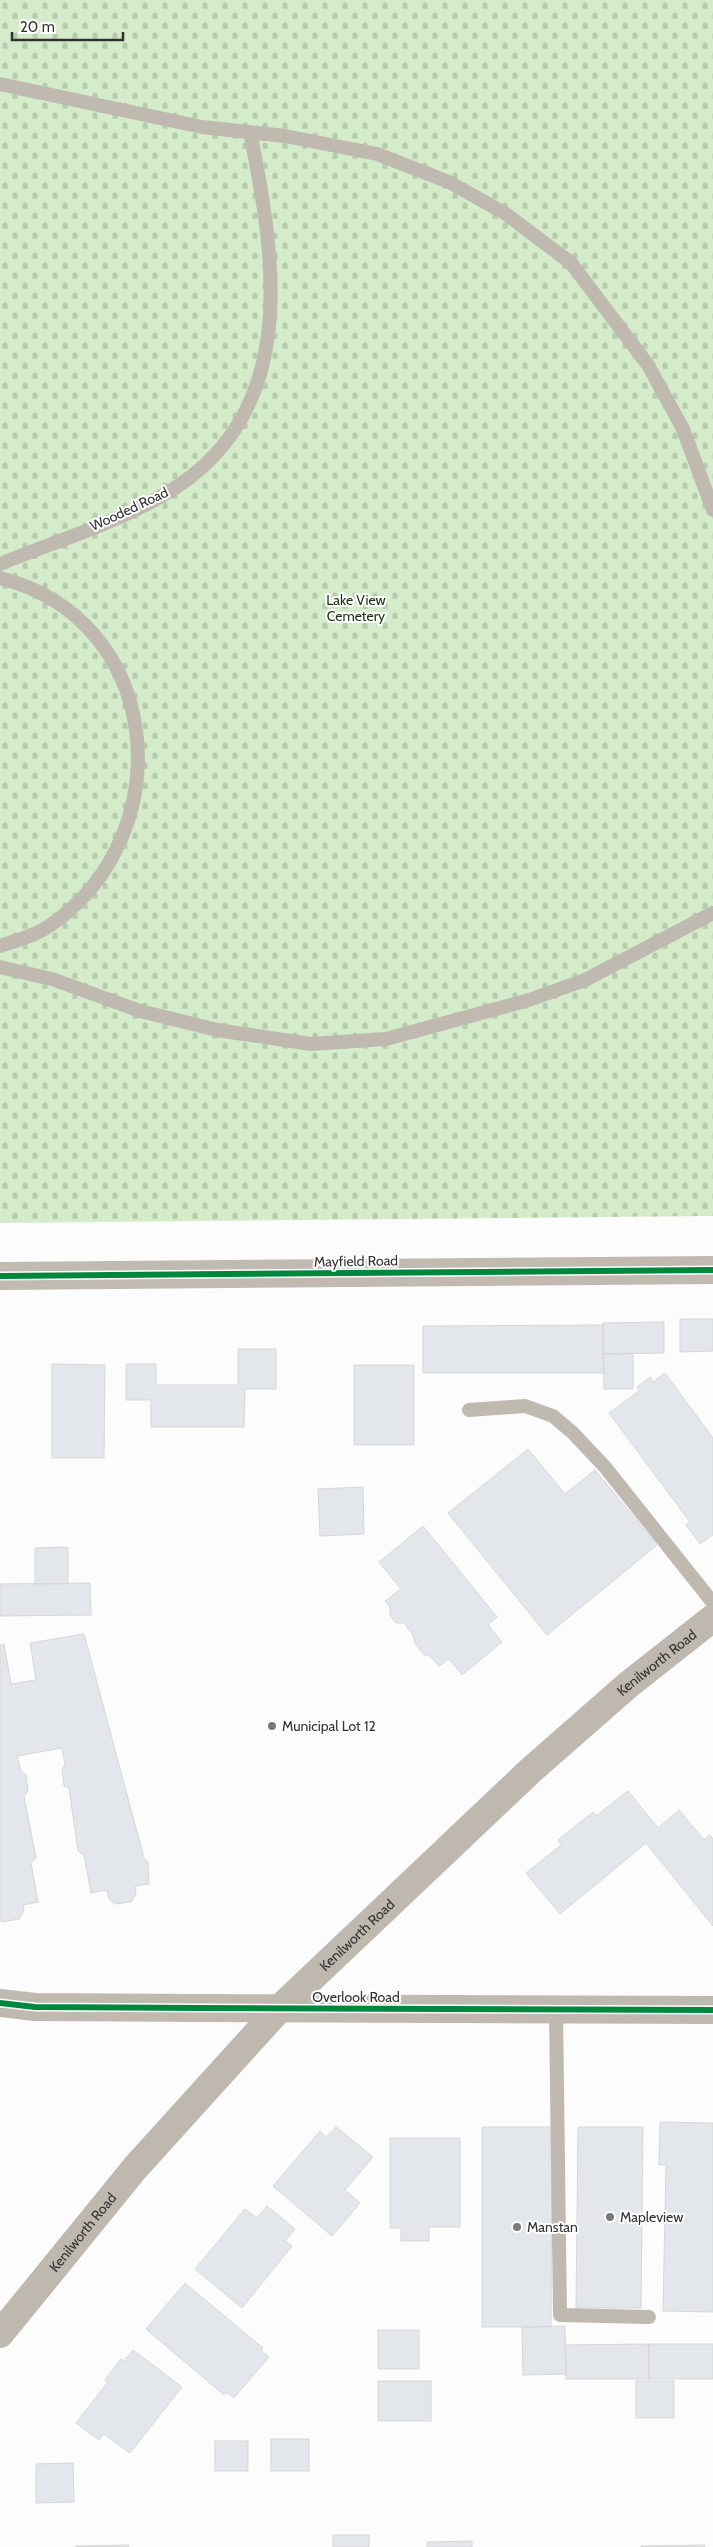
<svg xmlns="http://www.w3.org/2000/svg" width="713" height="2547" font-family="Cabin,sans-serif">
<style>
.cemetery{fill:url(#cemetery-stones)}
.building{fill:#e3e6eb;stroke:#d7d7d7}
.lines{fill:none;stroke-linecap:round;stroke-linejoin:round}
.service{stroke:#c0b9b0;stroke-width:14}
.tertiary{stroke:#c0b9b0;stroke-width:28}
.secondary{stroke:#beb8af;stroke-width:28}
.primary{stroke:#c0bab0;stroke-width:28}
.cycleway-casing{stroke:#fff;stroke-width:9}
.cycleway{stroke:#00873e;stroke-width:6}
.poi-dot{fill:#797979;stroke:#fff;stroke-width:2}
.labels{text-anchor:middle;stroke-width:4;stroke-linejoin:round;paint-order:stroke}
.street-label{font-size:14px;fill:#323233;stroke:#fff}
.park-label{font-size:14px;fill:#1d3110;stroke:#fff}
.poi-label{font-size:14px;fill:#323233;stroke:#fff;text-anchor:start}
</style>
<defs>
<pattern id="cemetery-stones" width="16" height="16" patternUnits="userSpaceOnUse" patternTransform="scale(1.25)"><rect width="16" height="16" fill="#d4ecc9"/><path d="M2 7V4a2 2 0 0 1 4 0v3zM10 15v-3a2 2 0 0 1 4 0v3z" fill="#b6cbad"/></pattern>
</defs>
<rect width="100%" height="100%" fill="#fcfcfc"/>
<!-- cemetery -->
<path class="cemetery" d="M0,0H713V1216L0,1223Z"/>
<!-- building -->
<path class="building" d="M680,1319H713V1351L680,1352Z
M664,1322V1353L603,1354V1323Z
M603,1325L604,1373H423V1326Z
M238,1349H276V1389H245L244,1427H151V1400H126V1364H156V1385H238Z
M633,1353V1389H604L603,1354Z
M52,1364L105,1365L104,1458H52Z
M354,1365H414V1445H354Z
M665,1373L713,1438V1535L700,1544L686,1525L690,1522L609,1413L639,1391L637,1387L650,1377L653,1382Z
M528,1449L565,1494L595,1470L657,1545L547,1635L448,1513Z
M363,1487L364,1534L320,1536L318,1489Z
M423,1526L497,1617L488,1625L502,1642L462,1675L449,1659L439,1666L430,1656L424,1655L415,1643L413,1635L404,1623H396L390,1615V1607L385,1601L401,1589L379,1562Z
M68,1547V1584H35V1548Z
M90,1583L91,1615L0,1616V1584Z
M84,1634L144,1858L148,1862L149,1884L135,1886L136,1894L131,1902L115,1904L109,1899L107,1890L91,1893L84,1855L78,1851L69,1788L64,1786L62,1769L65,1765L62,1748L17,1756L21,1771L26,1775L28,1791L24,1796L36,1858L31,1863L38,1902L23,1905L24,1911L19,1919L2,1922L0,1920V1645L4,1644L11,1684L36,1680L30,1643Z
M628,1791L658,1828L679,1810L704,1840L710,1835L713,1839V1926L646,1843L560,1914L526,1873L561,1845L558,1840L593,1812L596,1816Z
M660,2122L713,2123V2312L663,2311L666,2165H659Z
M336,2127L373,2157L345,2190L360,2203L332,2236L273,2186L320,2131L326,2137Z
M482,2127H552L551,2327H482Z
M578,2127H643L641,2308H576Z
M390,2138H460V2227H429V2241H401V2228H390Z
M267,2206L295,2229L285,2241L292,2246L242,2308L195,2269L245,2209L257,2218Z
M185,2283L263,2348L261,2350L269,2357L234,2398L226,2392L224,2395L146,2329Z
M565,2326L566,2374L523,2375L522,2327Z
M378,2330H419V2369H378Z
M649,2344V2379H566L565,2345Z
M649,2344H713V2379H649Z
M133,2350L182,2387L130,2453L104,2434L99,2440L76,2423L108,2382L105,2380L121,2359L124,2361Z
M378,2381H431V2421H378Z
M636,2381H674V2418H636Z
M271,2439H309V2471H271Z
M215,2441H248V2471H215Z
M73,2463L74,2502L36,2503V2464Z
M333,2535H369V2547H333Z
M472,2541V2547H427V2542Z
M129,2545V2547H76V2546Z
M705,2545V2547H641V2546Z"/>
<g class="lines">
<!-- service -->
<path class="service" d="M0,84L202,127L285,136L377,154L449,182L506,214L571,263L648,365L683,429L713,510
M0,564C51,543 113,524 160,497C301,419 277,265 250,132
M0,578C164,619 182,833 52,924C37,935 18,940 0,946
M0,967L52,979L140,1011L217,1030L311,1044L386,1039L529,1000L585,980L713,913
M469,1410L525,1406L553,1416L573,1433L605,1467L713,1603
M556,2010L560,2315L649,2317"/>
<!-- tertiary -->
<path class="tertiary" d="M0,2003L35,2007L200,2008L713,2010"/>
<!-- secondary -->
<path class="secondary" id="s1" d="M0,2334L135,2168L279,2009L530,1771L628,1685L713,1618"/>
<!-- primary -->
<path class="primary" d="M0,1276L713,1270"/>
<!-- cycleway casing -->
<g class="cycleway-casing">
<path id="cycleway" d="M0,1276L713,1270
M0,2003L35,2007L200,2008L713,2010"/>
</g>
<!-- cycleway -->
<use href="#cycleway" class="cycleway"/>
</g>
<!-- markers -->
<g class="poi-dot">
<circle cx="272" cy="1726" r="5"/>
<circle cx="610" cy="2217" r="5"/>
<circle cx="517" cy="2227" r="5"/>
</g>
<g class="labels">
<!-- street labels -->
<g class="street-label">
<text transform="translate(129 509) rotate(-25)" y="5">Wooded Road</text>
<text transform="translate(356 1261) rotate(-1)" y="5">Mayfield Road</text>
<text dy="5" stroke="none"><textPath href="#s1" startOffset="941">Kenilworth Road</textPath></text>
<text dy="5" stroke="none"><textPath href="#s1" startOffset="536">Kenilworth Road</textPath></text>
<text x="356" y="2002">Overlook Road</text>
<text dy="5" stroke="none"><textPath href="#s1" startOffset="131">Kenilworth Road</textPath></text>
</g>
<!-- park labels -->
<g class="park-label">
<text x="356" y="605">Lake View<tspan x="356" dy="16">Cemetery</tspan></text>
</g>
<!-- poi labels -->
<g class="poi-label">
<text x="282" y="1731">Municipal Lot 12</text>
<text x="620" y="2222">Mapleview</text>
<text x="527" y="2232">Manstan</text>
</g>
</g>
<!-- scale -->
<path d="M12 32v8h111v-8" fill="none" stroke="#323233" stroke-width="2.5"/>
<text x="20" y="32" font-size="15" fill="#323233" stroke="#ffffff" stroke-width="4" paint-order="stroke">20 m</text>
</svg>
